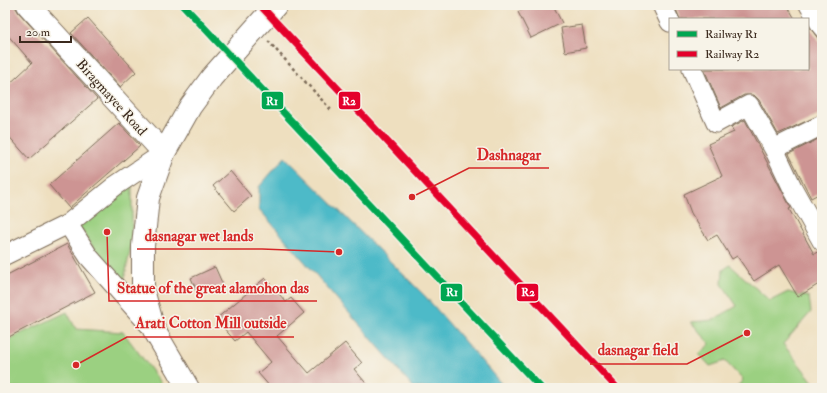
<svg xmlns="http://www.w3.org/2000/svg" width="827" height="393" font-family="'IM FELL Double Pica',serif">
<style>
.green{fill:#9bd081;stroke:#6b7d50}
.water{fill:#4dbac8;stroke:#447273}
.building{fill:#cd9493}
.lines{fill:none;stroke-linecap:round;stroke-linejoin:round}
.street-casing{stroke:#7a6956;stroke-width:21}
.primary-casing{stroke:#7a6956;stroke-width:24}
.path{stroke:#7a6956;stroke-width:2.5;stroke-dasharray:3 3;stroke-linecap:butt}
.street{stroke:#fff;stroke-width:19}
.primary{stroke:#fff;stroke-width:22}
.rail-casing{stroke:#3b2a1e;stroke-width:4.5}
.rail{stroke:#f7f3e8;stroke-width:3;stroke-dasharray:9;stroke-linecap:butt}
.rail-1-casing{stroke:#f7f3e8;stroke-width:10}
.rail-2-casing{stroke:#f7f3e8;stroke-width:10}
.rail-1{stroke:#00a651;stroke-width:7}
.rail-2{stroke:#e4002b;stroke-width:7}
.labels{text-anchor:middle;stroke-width:3;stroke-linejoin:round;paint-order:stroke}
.street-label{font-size:14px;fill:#3b2a1e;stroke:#f7f3e8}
.leader{fill:none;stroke:#d62828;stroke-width:1.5}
.callout-dot{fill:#d62828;stroke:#f7f3e8;stroke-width:1.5}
.callout-label{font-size:15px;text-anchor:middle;font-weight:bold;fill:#d62828;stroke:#f7f3e8;stroke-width:3;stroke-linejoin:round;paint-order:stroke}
.line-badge{stroke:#f7f3e8;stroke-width:1.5}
.badge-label{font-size:11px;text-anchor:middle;font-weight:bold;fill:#fff}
</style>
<rect width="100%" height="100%" fill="#f7f3e8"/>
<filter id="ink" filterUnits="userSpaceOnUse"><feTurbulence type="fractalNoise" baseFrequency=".025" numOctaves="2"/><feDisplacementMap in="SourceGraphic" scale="8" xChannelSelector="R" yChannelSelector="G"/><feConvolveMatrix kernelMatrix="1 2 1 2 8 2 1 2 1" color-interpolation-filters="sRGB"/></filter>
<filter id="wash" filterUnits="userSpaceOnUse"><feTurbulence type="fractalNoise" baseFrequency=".012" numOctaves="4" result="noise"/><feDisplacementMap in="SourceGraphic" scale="16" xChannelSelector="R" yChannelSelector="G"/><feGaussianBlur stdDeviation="0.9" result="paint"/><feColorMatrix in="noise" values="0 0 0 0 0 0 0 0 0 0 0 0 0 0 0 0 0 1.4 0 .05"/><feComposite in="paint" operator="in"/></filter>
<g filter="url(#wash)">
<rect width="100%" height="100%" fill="#eedfbf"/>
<!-- green -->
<path class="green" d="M132,181V240L122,291L77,223Z
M730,265L770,301L788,292L809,297L811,312L783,344L818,388H736L743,380L725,361L710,366L699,354L710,344L691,322L713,320L737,306L722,284L723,270Z
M67,312L76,329L123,332L165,388H5V341Z"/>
<!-- water -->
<path class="water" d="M285,157L425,296L505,388H414L259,209V187Z"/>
<g id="blocks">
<!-- building -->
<path class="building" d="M5,5H14L19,13L97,99L29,159L5,132V88L32,63L5,32Z
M520,5H553L562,23L531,38L518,12L522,10Z
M674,5H787L795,19H680Z
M88,18L136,72L120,87L71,33Z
M582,25L586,48L565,52L561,28Z
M808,25L822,44V114L778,134L759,100L754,95H744L721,108L704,69H808Z
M745,120L791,208L789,209L814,254L819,251L822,252V282L798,297L779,265L754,281L737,256L732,259L717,235L708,240L691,213L684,194L722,176L708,144L734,132L731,127Z
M119,123L140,146L69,208L49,185Z
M822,137V192L811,198L789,154Z
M230,171L251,196L234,211L213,186Z
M67,244L95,292L5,339V276Z
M215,267L223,285L199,296L191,278Z
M265,278L286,302L291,298L304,313L277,336L309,373L345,343L362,363L354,369L370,388H271L258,373L271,362L246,332L235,341L216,319Z"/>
</g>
</g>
<g filter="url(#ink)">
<use href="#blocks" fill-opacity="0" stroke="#7a6956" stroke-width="1"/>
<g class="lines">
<!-- street casing -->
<g class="street-casing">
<path id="street" d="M662,5L670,22
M809,5L822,27
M692,69L716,123L749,105L774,149L822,125
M774,149L793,189L822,241
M68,224L115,186L164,153
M5,255L68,224L89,257L154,330"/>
</g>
<!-- primary casing -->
<g class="primary-casing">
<path id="primary" d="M28,5L164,153
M188,388L154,330L143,290V246L148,198L164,153L190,107L212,77L276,5"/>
</g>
<!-- path -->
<path class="path" d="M268,41L332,111"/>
<!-- street -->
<use href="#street" class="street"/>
<!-- primary -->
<use href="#primary" class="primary"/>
<!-- rail casing -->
<g class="rail-casing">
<path id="rail" d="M183,5L541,388
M260,5L617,388"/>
</g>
<!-- rail -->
<use href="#rail" class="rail"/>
<!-- rail-1 casing -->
<g class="rail-1-casing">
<path id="rail-1" d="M183,5L541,388"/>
</g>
<!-- rail-2 casing -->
<g class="rail-2-casing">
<path id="rail-2" d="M260,5L617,388"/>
</g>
<!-- rail-1 -->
<use href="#rail-1" class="rail-1"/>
<!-- rail-2 -->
<use href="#rail-2" class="rail-2"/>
</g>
</g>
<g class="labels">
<!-- street labels -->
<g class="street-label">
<text transform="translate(112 97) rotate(48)" y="5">Biragmayee Road</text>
</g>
</g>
<!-- callouts -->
<path class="leader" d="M412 197L469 168H549M339 252L262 249H137M107 232L109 301H317M76 365L127 337H294M747 333L687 364H590"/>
<g class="callout-dot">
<circle cx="412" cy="197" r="4"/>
<circle cx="339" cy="252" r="4"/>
<circle cx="107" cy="232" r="4"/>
<circle cx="76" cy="365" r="4"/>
<circle cx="747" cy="333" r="4"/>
</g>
<g class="callout-label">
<text x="509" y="160">Dashnagar</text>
<text x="199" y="241">dasnagar wet lands</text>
<text x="213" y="293">Statue of the great alamohon das</text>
<text x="211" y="328">Arati Cotton Mill outside</text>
<text x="638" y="355">dasnagar field</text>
</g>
<g class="line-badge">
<rect x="261" y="91" width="23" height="19" rx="4" fill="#00a651"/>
<rect x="338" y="91" width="23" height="19" rx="4" fill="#e4002b"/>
<rect x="440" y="283" width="23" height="19" rx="4" fill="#00a651"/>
<rect x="516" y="283" width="23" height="19" rx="4" fill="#e4002b"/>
</g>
<g class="badge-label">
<text x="272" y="105">R1</text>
<text x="349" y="105">R2</text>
<text x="452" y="296">R1</text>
<text x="528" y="296">R2</text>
</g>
<!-- margin -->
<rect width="827" height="393" fill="none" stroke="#f7f3e8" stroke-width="20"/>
<!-- legend -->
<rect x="669" y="18" width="140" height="52" fill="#f7f3e8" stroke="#aca397"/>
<rect x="677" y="31" width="20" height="6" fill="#00a651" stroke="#aca397"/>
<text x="705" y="38" font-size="12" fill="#3b2a1e">Railway R1</text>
<rect x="677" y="51" width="20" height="6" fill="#e4002b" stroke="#aca397"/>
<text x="705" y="58" font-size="12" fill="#3b2a1e">Railway R2</text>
<!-- scale -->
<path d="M20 36v6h51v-6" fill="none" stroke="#3b2a1e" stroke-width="2"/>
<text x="26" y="36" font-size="12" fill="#3b2a1e" stroke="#f7f3e8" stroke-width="3" paint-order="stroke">20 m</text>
</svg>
